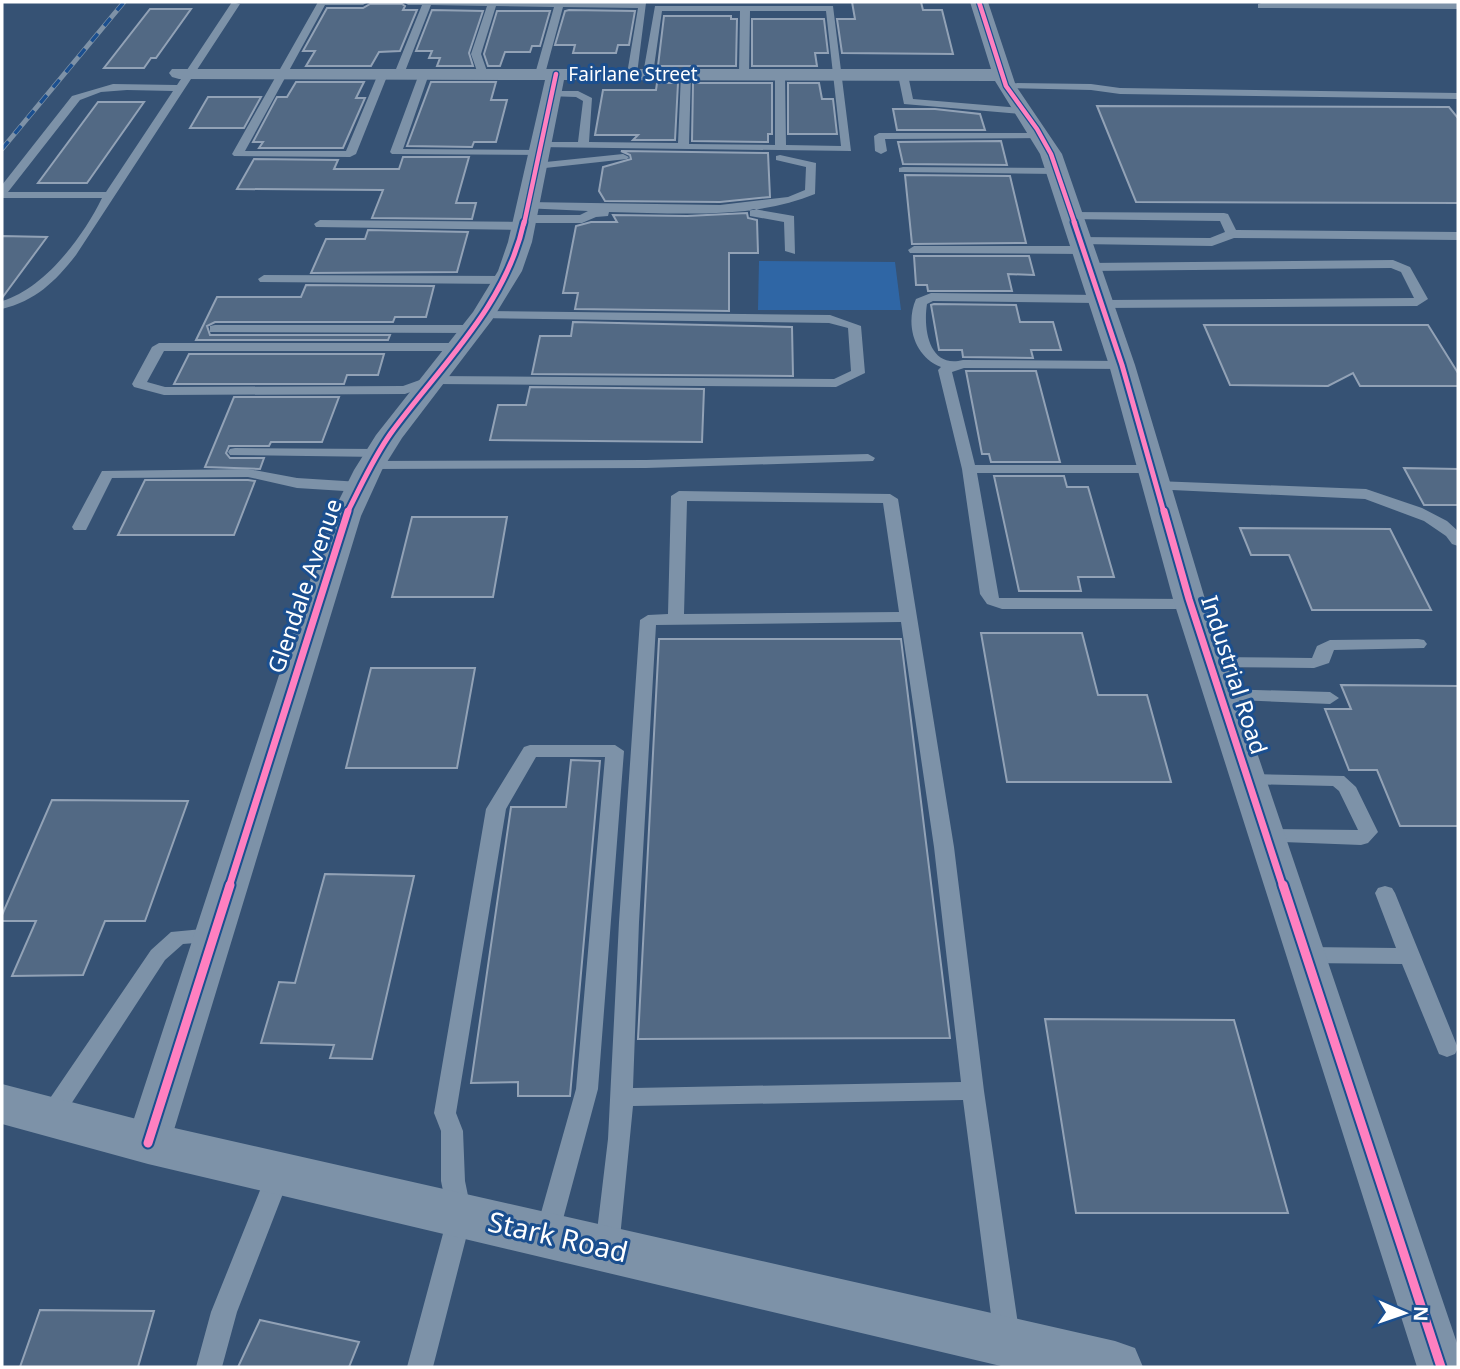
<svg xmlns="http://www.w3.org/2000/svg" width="1460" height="1369" font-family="'Noto Sans',sans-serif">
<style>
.green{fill:#2f66a5}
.building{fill:#526984;stroke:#92a2b6;stroke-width:2}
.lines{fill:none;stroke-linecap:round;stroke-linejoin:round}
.service{fill:#7d92a8;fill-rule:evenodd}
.minor{fill:#7d92a8;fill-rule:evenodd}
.tertiary{fill:#7d92a8;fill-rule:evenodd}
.rail-casing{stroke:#7e92a7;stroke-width:5}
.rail{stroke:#1b4f8f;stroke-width:3.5;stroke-dasharray:10;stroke-linecap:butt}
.cycleway-far3-casing{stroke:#1b4f8f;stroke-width:7}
.cycleway-far2-casing{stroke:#1b4f8f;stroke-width:9}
.cycleway-far1-casing{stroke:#1b4f8f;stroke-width:11}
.cycleway-casing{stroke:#1b4f8f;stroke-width:13}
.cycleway-far3{stroke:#ff80c0;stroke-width:4.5}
.cycleway-far2{stroke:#ff80c0;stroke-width:5}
.cycleway-far1{stroke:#ff80c0;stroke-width:7}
.cycleway{stroke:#ff80c0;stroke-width:9}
.labels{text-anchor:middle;stroke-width:6;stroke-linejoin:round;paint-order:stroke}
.far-street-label{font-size:19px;fill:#fff;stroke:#1b4f8f}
.street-label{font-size:23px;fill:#fff;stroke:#1b4f8f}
.near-street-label{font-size:28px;fill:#fff;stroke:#1b4f8f}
</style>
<rect width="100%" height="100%" fill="#365274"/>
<!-- green -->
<path class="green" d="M759,261L895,262L901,310H758Z"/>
<!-- building -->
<path class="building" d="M852,2H921L923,10H942L953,54L842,53L837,19H855Z
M370,4H402L405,6L403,10H417L400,51L379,52L371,66H306L315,51H303L327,8H363Z
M150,9H191L156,58H151L144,68H104Z
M432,10L483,11L469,53L473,66H437L440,58H429L432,51H416Z
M569,10L635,11L629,45H618L616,53H573L575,45H555L565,11Z
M497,11H550L540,46H532L530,52H505L500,66H488L484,54Z
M664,16H731V19H737L736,66H658Z
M752,19H824L828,53H815L817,66H752Z
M296,82H364L356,98H365L343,148H259L263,142H253L277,97H287Z
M431,82H496L491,100H507L496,142H474L472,147L407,146Z
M657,83H678L675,140H633L638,135H595L603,90H656Z
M693,83H772V134H768V142L692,141Z
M788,83H819L822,99H833L837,134H788Z
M208,97H261L244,128H190Z
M98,102H144L87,183H38Z
M1097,106L1449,107L1458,118V203L1136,202Z
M893,109H935L980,114L985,130H897Z
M1001,141L1007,165L903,164L898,142Z
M621,151L768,153L770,197L720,202L605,201L599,191L603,167L631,159L630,155Z
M403,157H469L456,203H476L472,219L372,218L383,190L237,189L254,159L338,160L334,169H399Z
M905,175L1010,176L1026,243L912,244Z
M747,213L748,218L757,220L758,253H729V311L575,309L578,293H563L576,226L591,222H617L613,215L687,216Z
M368,230L468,232L457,272L311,273L326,239H365Z
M2,236L47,237L2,298Z
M914,256H1029L1034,275L1008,274L1012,291H928L927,285H916Z
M306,285L434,286L426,317H395L393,322H215L207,326L210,335H390L388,340H196L217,297H301Z
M934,304L1016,305L1020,322H1053L1061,350H1031L1033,358L963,357L962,350H939L931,305Z
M573,322L792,327L793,376L532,374L540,336H571Z
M1204,325H1428L1458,373V386H1360L1353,373L1328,386L1230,385Z
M189,354H384L378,375H347L344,384H174Z
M966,371H1036L1060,462H991L989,454H982Z
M530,387L704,389L702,442L490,440L498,405H526Z
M234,397H339L322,442H271L269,446H229L226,453L230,458H264L260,469L205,467Z
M1404,468L1458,469V505H1424Z
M994,476H1064L1067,487H1088L1114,577H1078L1081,591H1019Z
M145,480H248L255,481L234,535H118Z
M412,517H507L493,597H392Z
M1240,528L1390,529L1431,610H1312L1289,555H1251Z
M981,633H1082L1098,695H1147L1171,782H1007Z
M659,639H901L950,1038L638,1039Z
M371,668H475L457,768H346Z
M1341,685L1458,686V826H1400L1377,770H1349L1325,709H1351Z
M571,760L600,761L570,1096H518V1082L471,1083L511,807H566Z
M52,800L188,801L145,921H105L83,975L12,976L36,921H2V915Z
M325,874L414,876L372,1059L330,1058L334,1045L261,1043L279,982L295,983Z
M1045,1019L1234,1020L1288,1213H1076Z
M40,1310L154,1311L138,1367H20Z
M260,1320L359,1342L349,1367H238Z"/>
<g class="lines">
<!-- service -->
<path class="service" d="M232,2L240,4L76,255C55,282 35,301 2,309V301C44,289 83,237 102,198H2V185L72,96L113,84L177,85ZM127,90L173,91L106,192H8L80,100L101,92Z
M318,2H368L363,5H325L245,151H346L378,74L387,72L388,74L356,154L350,157L234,156L232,154Z
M404,2L646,3L637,74L632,77L627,74L638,8L563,7L545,74L540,77L535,74L554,7L496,6L481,54L488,74L483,77L478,74L471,54L487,6L431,5L404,74L395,76L394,74L422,5H408Z
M1261,3H1458V9L1258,8V4Z
M655,6H833L851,151L537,147V143L541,142H578L583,101L576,97L547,96V92L551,91H578L592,98L589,142L678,143L681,74L686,71L691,74L689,144L775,145V74L780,71L785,74L786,145L841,146L826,11H750L749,74L744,77L739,74L740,11H662L653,74L648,77L643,74Z
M424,71L429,74L403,149L539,150L545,153L543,155L392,154L390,152L419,74Z
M903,72L908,75L913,99L1022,108L1027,111L1022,114L904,104L898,75Z
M1006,83L1091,84L1120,88L1458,93V99L1120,94L1091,90L1002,88L1001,86Z
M1042,133L1046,134V138L885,139L887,151L881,154L875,151L874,136L879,133Z
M623,154L629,157L627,159L536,169L530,166L536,163Z
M780,155L816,163L815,194C752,220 676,213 609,212L608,216L596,217L582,223H525L519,219L525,215H580L588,211L523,208V204L527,202L720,205L788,197L805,190L806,167L776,160V156Z
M903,167L1056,168L1062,171L1056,174L899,172V168Z
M754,209L794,216L795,254L785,251L784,222L750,216V210Z
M1071,212L1224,213L1228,214L1236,230L1458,232V240L1234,238L1212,246L1080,244L1076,243V237L1210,238L1225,232L1220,221L1067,219V213Z
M320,220L523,222L529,226L523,230L316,227L314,224Z
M914,246H1083L1089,250L1083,254L910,253L908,250Z
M1393,260L1410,267L1428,299L1417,306L1101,308L1096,307L1095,303L933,301L927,304C923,329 929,369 963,360L1122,361L1129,365L1122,369L964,368L952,372L975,465H1151L1158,469L1151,473H977L999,598L1191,599L1199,604L1191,609H1002L987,604L980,594L962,469L938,370L941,367C914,357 905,324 916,299L931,293L1099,295L1104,296L1105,300L1414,298L1401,272L1391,268L1088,271L1082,267L1088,263Z
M264,275L505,276L511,280L505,284L260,282L258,279Z
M483,311L830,315L861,326L865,373L836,387L433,384L405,394L164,395L134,387L132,384L152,347L159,343H458L465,347L458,351H164L147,382L165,387L403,386L431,376L834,379L851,371L848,328L829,323L478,318L476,315Z
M215,325H472L479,329L472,333L210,332V326Z
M235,448L379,449L386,453L379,457L230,455L228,452L230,449Z
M868,454L875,458L873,461L646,468L371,469L364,465L371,461L646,460Z
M248,469L297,478L360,482L368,487L360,492L297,488L248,477L112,478L86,530H74L72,527L102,471Z
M1156,481L1366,489L1422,508L1447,521L1458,531V546L1452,544L1446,536L1424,521L1365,499L1151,489L1148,486L1151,483Z
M679,491L890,494L898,499L954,847L984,1091L1020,1338L1016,1346L1007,1350L998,1346L994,1338L963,1100L633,1106L619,1248L616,1256L607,1259L598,1256L595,1248L608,1139L619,922L640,620L648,615L668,614L671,496ZM687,501L883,503L899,612L684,614ZM901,622L934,847L961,1082L633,1088L639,922L656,625Z
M1418,639L1424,640L1427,644L1424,648L1334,650L1329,663L1314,668L1209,667L1200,662L1209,657L1312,658L1317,646L1330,640Z
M1221,689L1330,692L1339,698L1330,704L1215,699L1212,695Z
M530,745H615L624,751L598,1089L559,1234L556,1241L547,1244L538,1241L535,1234L576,1089L605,757H536L506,809L456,1113L463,1131L465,1181L472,1215L433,1367H407L448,1215L441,1181V1131L434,1113L486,809L524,747Z
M1249,774L1344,776L1356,787L1378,832L1368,843L1361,845L1260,841L1257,836L1260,831L1267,829L1358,830L1339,791L1333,786L1242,784L1240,780L1242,776Z
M1385,886L1392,888L1395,893L1458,1048L1455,1054L1447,1057L1439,1054L1402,964L1306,963L1299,960L1296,955L1299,950L1306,947L1396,948L1375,893L1378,888Z
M213,928L220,931L223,936L220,941L183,944L165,960L58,1124L50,1126L42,1124L39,1117L42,1110L151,950L171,932Z
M279,1163L287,1166L291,1173L237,1312L222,1367H196L211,1312L267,1173L271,1166Z"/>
<!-- minor -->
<path class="minor" d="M970,2H988L1016,86L1062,154L1135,365L1205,599L1458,1346V1367H1417L1173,599L1109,365L1040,154L995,81L564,80L532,242L522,271L492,320L402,438L382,470L361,516L170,1143L163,1156L148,1161L133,1156L126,1143L331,516L354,470L376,435L473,312L498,271L508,242L545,80L179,79L172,77L169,73L172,69H991Z"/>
<!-- tertiary -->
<path class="tertiary" d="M2,1084L148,1122L1115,1341L1135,1348L1143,1367H1005L148,1164L2,1124Z"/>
<!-- rail casing -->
<g class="rail-casing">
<path id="rail" d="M2,149L124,2"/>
</g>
<!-- rail -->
<use href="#rail" class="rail"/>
<!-- cycleway-far3 casing -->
<g class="cycleway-far3-casing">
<path id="cycleway-far3" d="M979,2L1006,86L1037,129L1051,154L1075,224
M524,224L556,74"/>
</g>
<!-- cycleway-far2 casing -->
<g class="cycleway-far2-casing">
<path id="cycleway-far2" d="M1074,222L1122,365L1164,513
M347,513C361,486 373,458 391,433C440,366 506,306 524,222"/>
</g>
<!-- cycleway-far1 casing -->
<g class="cycleway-far1-casing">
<path id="cycleway-far1" d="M1164,511L1189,599L1283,887
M229,887L348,511"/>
</g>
<!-- cycleway casing -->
<g class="cycleway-casing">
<path id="cycleway" d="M1283,885L1441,1367
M148,1143L230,885"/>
</g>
<!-- cycleway-far3 -->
<use href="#cycleway-far3" class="cycleway-far3"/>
<!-- cycleway-far2 -->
<use href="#cycleway-far2" class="cycleway-far2"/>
<!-- cycleway-far1 -->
<use href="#cycleway-far1" class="cycleway-far1"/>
<!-- cycleway -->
<use href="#cycleway" class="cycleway"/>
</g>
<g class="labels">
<!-- far-street labels -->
<g class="far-street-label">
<text x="633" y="81">Fairlane Street</text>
</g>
<!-- street labels -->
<g class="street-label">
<text transform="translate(305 586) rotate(-71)" y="8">Glendale Avenue</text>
<text transform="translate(1234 675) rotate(72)" y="8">Industrial Road</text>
</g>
<!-- near-street labels -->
<g class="near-street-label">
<text transform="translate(558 1237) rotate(13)" y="10">Stark Road</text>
</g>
</g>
<!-- border -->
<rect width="1460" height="1369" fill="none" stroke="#ffffff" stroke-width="7"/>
<!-- north arrow -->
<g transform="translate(1404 1313) rotate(92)" stroke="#1b4f8f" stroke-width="5" paint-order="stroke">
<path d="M0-5L12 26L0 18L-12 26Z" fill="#ffffff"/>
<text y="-10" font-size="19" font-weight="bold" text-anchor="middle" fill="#ffffff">N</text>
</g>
</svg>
